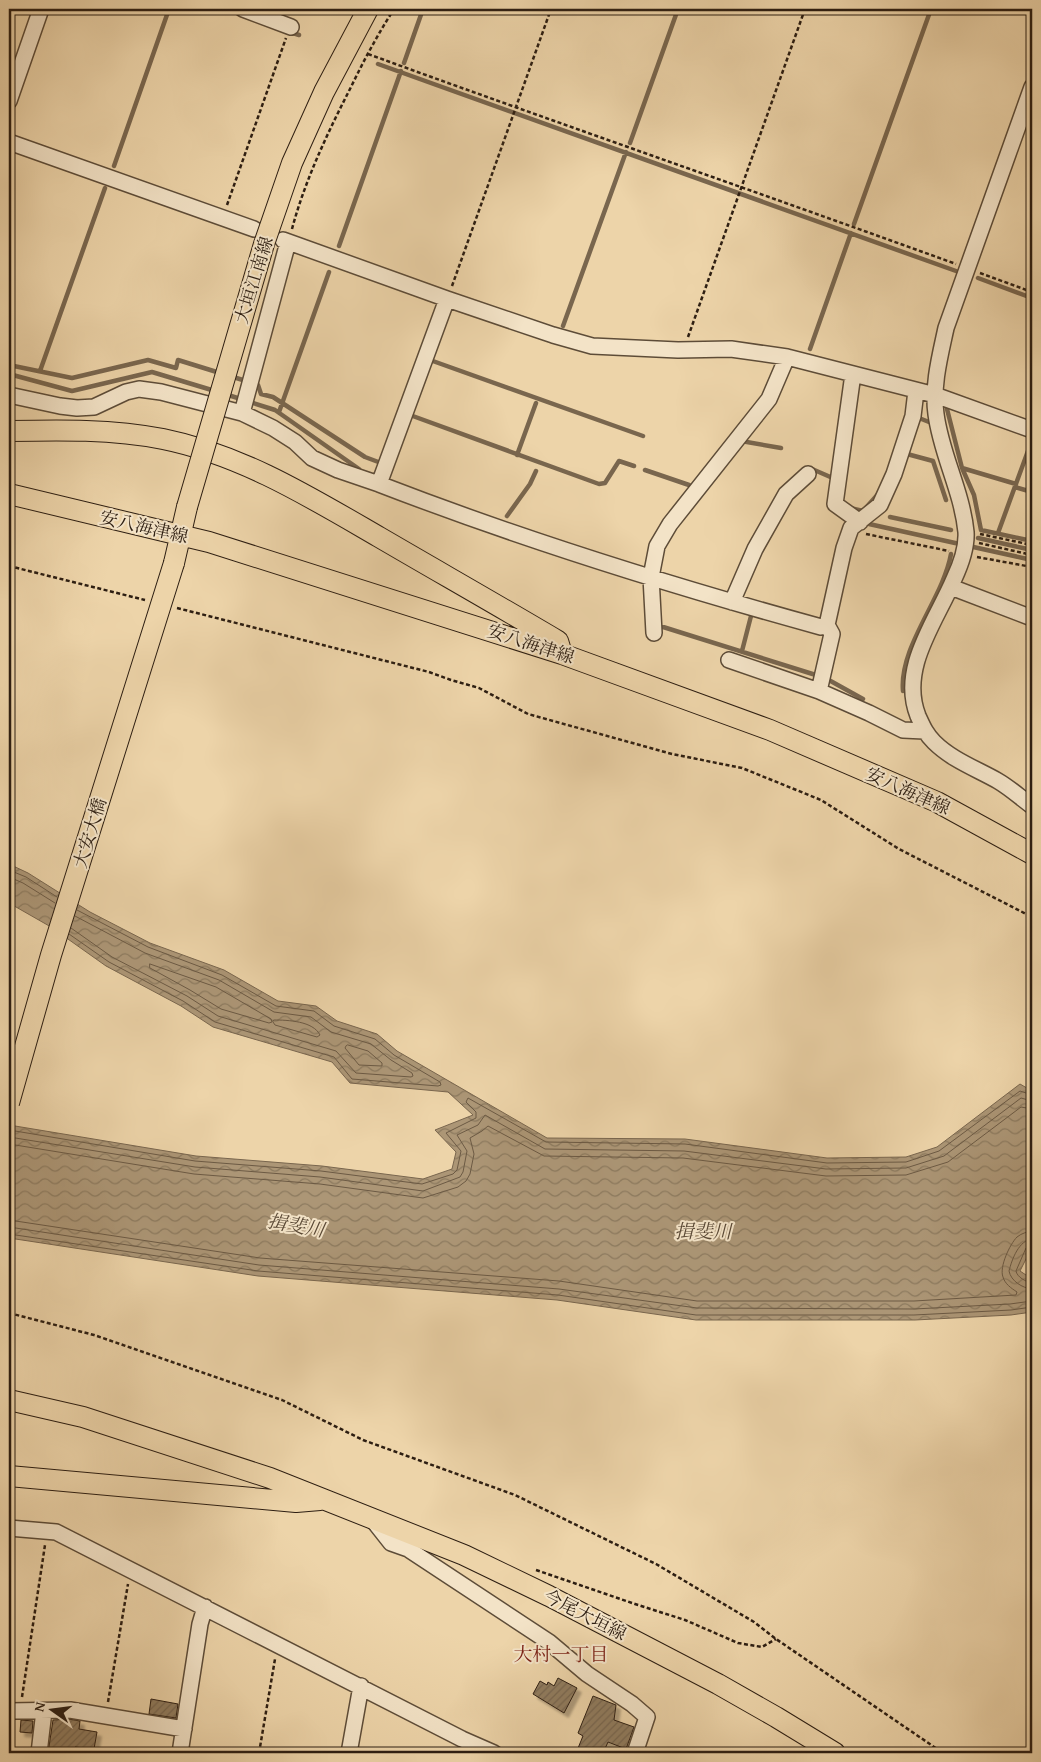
<svg xmlns="http://www.w3.org/2000/svg" width="1041" height="1762" font-family="'Gentium Book Plus','Noto Serif JP',serif">
<style>
.water{fill:url(#water-waves);stroke:#79664e}
.lines{fill:none;stroke-linecap:round;stroke-linejoin:round}
.shore{stroke:#6c5a44;stroke-width:1}
.stream{stroke:#79664e;stroke-width:4.5}
.building{fill:url(#building-hatch);stroke:#2d1e12;filter:url(#shadow)}
.minor-casing{stroke:#5d4c38;stroke-width:18}
.major-casing{stroke:#2d1e12;stroke-width:22}
.path{stroke:#2d1e12;stroke-width:2.5;stroke-dasharray:4 2.5;stroke-linecap:butt}
.minor{stroke:#f3e3c7;stroke-width:15}
.major{stroke:#edd4a9;stroke-width:20}
.major-bridge-casing{stroke:#2d1e12;stroke-width:22;stroke-linecap:butt}
.major-bridge{stroke:#edd4a9;stroke-width:20}
.labels{text-anchor:middle;stroke-width:4;stroke-linejoin:round;paint-order:stroke}
.street-label{font-size:18px;fill:#2d1e12;stroke:#f3e3c7}
.water-label{font-size:19px;font-style:italic;fill:#594835;stroke:#f3e3c7}
.neighbourhood-label{font-size:19px;fill:#7a1f14;stroke:#f3e3c7}
</style>
<defs>
<pattern id="water-waves" width="16" height="10" patternUnits="userSpaceOnUse" patternTransform="scale(1.25)"><rect width="16" height="10" fill="#ac9676"/><path d="M0 5q4-4 8 0t8 0" fill="none" stroke="#8c7a5f"/></pattern>
<pattern id="building-hatch" width="6" height="6" patternUnits="userSpaceOnUse" patternTransform="scale(1.25)"><rect width="6" height="6" fill="#917d61"/><path d="M-1 1l2-2M0 6l6-6M5 7l2-2" fill="none" stroke="#77664f"/></pattern>
<filter id="shadow"><feDropShadow dx="4.5" dy="4.5" stdDeviation="1" flood-color="#0004"/></filter>
</defs>
<rect width="100%" height="100%" fill="#edd4a9"/>
<filter id="stains"><feTurbulence type="fractalNoise" baseFrequency=".004" numOctaves="4"/><feColorMatrix values="0 0 0 0 .2 0 0 0 0 .09 0 0 0 0 .02 0 0 0 .5 -.17"/></filter>
<radialGradient id="worn" r=".72"><stop offset=".6" stop-color="#630" stop-opacity="0"/><stop offset="1" stop-color="#630" stop-opacity=".3"/></radialGradient>
<!-- water -->
<path class="water" d="M9,864L28,873L90,912L150,943L224,970L278,1001L316,1006L337,1021L377,1034L397,1051L547,1138L685,1139L827,1158L906,1157L937,1147L1020,1084L1032,1091V1247L1020,1271L1032,1279V1312L1011,1315L915,1320H696L557,1300L258,1276L9,1238V1125L196,1156L322,1166L423,1179L452,1169L456,1152L435,1130L473,1115L448,1092L350,1083L332,1062L213,1027L181,1006L106,966L51,927L9,903Z"/>
<g class="lines">
<!-- shore -->
<path class="shore" d="M9,870L26,877L57,897
M9,877L23,883L55,903
M71,928L112,957L187,996L218,1016L336,1051L356,1073L411,1077L413,1076L412,1073L391,1060L371,1044L331,1032L311,1017L274,1012L219,980L145,953L75,916
M69,934L109,962L183,1001L215,1022L334,1057L352,1079L438,1086L441,1085L440,1082L394,1055L375,1039L334,1026L314,1011L276,1006L222,975L148,947L77,910
M150,964L216,987L271,1019L272,1022L269,1023L221,1009L190,990L150,968Z
M274,1020C288,1020 313,1021 320,1035L317,1037L275,1025L273,1022Z
M348,1045L368,1051L382,1063V1066L359,1065L345,1048L346,1046Z
M9,1130L195,1161L321,1171L422,1184L453,1174L457,1170L461,1151L446,1133L476,1118V1112L466,1102L468,1098L546,1142L685,1144L827,1163L906,1162L939,1151L1020,1091L1032,1095
M9,1137L195,1167L320,1177L423,1191L460,1177L463,1172L467,1151L457,1135L478,1125L485,1115L545,1149L684,1151L826,1169L906,1168L944,1156L1021,1098L1032,1101
M9,1144L194,1174L320,1184L423,1198L458,1187L466,1181L470,1174L474,1154L470,1138L482,1131L488,1126L544,1156L683,1158L826,1176L906,1175L948,1162L1021,1107L1032,1109
M9,1220L260,1258L559,1281L697,1301H914L1016,1295L1017,1292C1011,1288 1005,1284 1003,1277C999,1267 1010,1244 1017,1237C1022,1233 1027,1232 1032,1231
M9,1227L259,1265L559,1289L697,1308L914,1309L1010,1304L1032,1301
M9,1234L258,1271L558,1295L696,1315H914L1011,1310L1032,1307
M1032,1239C1019,1240 1012,1259 1009,1271C1011,1281 1022,1288 1032,1289
M1032,1245L1026,1248L1016,1271C1017,1277 1026,1282 1032,1283"/>
<!-- stream -->
<path class="stream" d="M225,9L242,15
M290,32L299,35
M404,63L423,9
M378,64L956,271
M630,143L678,9
M114,166L169,9
M854,224L931,9
M339,246L401,71
M978,278L1032,298
M563,326L626,152
M810,349L851,233
M429,363L430,360L643,436
M9,365L72,378L148,360L176,368L178,360L220,373
M40,371L105,188
M9,374L72,391L152,372L215,391
M230,376L246,381
M258,385L261,394L273,397L365,457L381,463
M225,394L275,410L359,469
M947,409L962,468L974,495L981,530L1032,541
M279,412L329,272
M411,413L410,415L599,484L605,483L619,461L634,466
M918,421L919,418L929,422
M741,441L781,448
M907,452V454L933,461L946,500
M517,455L536,403
M962,468L1016,484
M812,469L835,479
M645,470L689,485
M1015,487L1032,492
M850,508L863,511L879,493
M507,516L530,484L536,471
M890,517L951,530
M869,524L1032,560
M998,533L1032,440
M978,538L1032,550
M659,622L660,626L819,676
M742,651L751,616
M827,679L863,699
M903,691C899,646 943,599 951,554"/>
</g>
<!-- building -->
<path class="building" d="M558,1678L577,1688L564,1713L533,1694L540,1681L547,1685L548,1682L554,1686Z
M593,1696L616,1705L614,1720L634,1727L626,1749L608,1742L603,1753H576L583,1736L578,1733Z
M151,1699L178,1704L176,1718L149,1714Z
M69,1719L80,1721L79,1729L97,1732L94,1749L75,1747L73,1753H48L53,1720Z
M21,1720L33,1721L32,1733L20,1732Z"/>
<g class="lines">
<!-- minor casing -->
<g class="minor-casing">
<path id="minor" d="M243,9L291,27
M1032,87L946,328C940,356 932,386 936,414C941,454 962,491 966,532C967,548 961,564 954,579C936,622 899,668 918,716C923,727 926,734 934,742C952,760 977,769 998,781C1010,788 1021,798 1032,806
M9,101L41,9
M9,142L254,229
M283,240L447,299L553,335L592,346L678,350L731,349L787,357L935,395L1032,430
M447,299L379,484C524,540 672,586 821,627L827,625
M853,374L835,504L860,522
M9,395L60,406L77,408L94,407L126,392L139,389L161,392L242,413L273,428L295,442L312,458L338,470L379,484
M242,413L288,242
M951,587L1032,618
M732,602L755,549L786,494L808,474
M654,633L651,577L657,546L670,524L769,399L787,357
M729,660L819,691L869,713L903,730L924,731
M819,691L832,634L827,625L844,548L851,528L880,505L894,474L913,416L916,391
M372,1519L391,1543L408,1549L549,1642L587,1674L632,1704L647,1717L635,1753
M9,1528L56,1532L462,1739L494,1753
M9,1711L70,1710L184,1729
M39,1753L44,1711
M180,1753L200,1624L205,1607
M349,1753L361,1686"/>
</g>
<!-- major casing -->
<g class="major-casing">
<path id="major" d="M9,431C60,430 112,429 163,439C242,455 310,497 379,537C439,572 499,606 558,641L562,654
M9,494L209,542L562,654L770,730L937,802L1032,854
M174,563L187,507
M9,1400L83,1417L270,1478L464,1555L549,1596L718,1684L776,1717L835,1753
M9,1476L296,1502L320,1500"/>
</g>
<!-- path -->
<path class="path" d="M368,54C563,125 760,193 956,264
M227,205L286,38
M292,229C305,180 328,132 351,87C364,60 378,34 394,9
M980,273L1032,292
M452,286L551,9
M688,337L805,9
M866,534L949,551
M980,534L1032,545
M979,543L1032,555
M977,557L1032,567
M9,566L145,600
M177,608L429,672L451,680L479,688L528,714L672,754L742,768L821,800L899,849L1032,917
M9,1313L94,1335L282,1400L363,1440L515,1495L656,1564L754,1622L776,1639L943,1753
M536,1570L635,1604L685,1620L738,1643L762,1647L776,1639
M22,1697L45,1545
M108,1702L128,1584
M259,1753L275,1659"/>
<!-- minor -->
<use href="#minor" class="minor"/>
<!-- major -->
<use href="#major" class="major"/>
<!-- major-bridge casing -->
<g class="major-bridge-casing">
<path id="major-bridge" d="M187,507L264,244L292,163L324,92L368,9
M9,1103L51,955L174,563"/>
</g>
<!-- major-bridge -->
<use href="#major-bridge" class="major-bridge"/>
</g>
<g class="labels">
<!-- street labels -->
<g class="street-label">
<text transform="translate(254 280) rotate(-73)" y="6">大垣江南線</text>
<text transform="translate(144 527) rotate(13)" y="6">安八海津線</text>
<text transform="translate(531 644) rotate(18)" y="6">安八海津線</text>
<text transform="translate(908 791) rotate(24)" y="6">安八海津線</text>
<text transform="translate(90 833) rotate(-73)" y="6">大安大橋</text>
<text transform="translate(585 1615) rotate(27)" y="6">今尾大垣線</text>
</g>
<!-- water labels -->
<g class="water-label">
<text transform="translate(296 1225) rotate(10)" y="7">揖斐川</text>
<text x="703" y="1238">揖斐川</text>
</g>
<!-- neighbourhood labels -->
<g class="neighbourhood-label">
<text x="561" y="1661">大村一丁目</text>
</g>
</g>
<!-- margin -->
<rect width="1041" height="1762" fill="none" stroke="#edd4a9" stroke-width="30"/>
<rect x="10" y="10" width="1021" height="1742" fill="none" stroke="#2d1e12" stroke-width="2.5"/>
<rect x="15" y="15" width="1011" height="1732" fill="none" stroke="#2d1e12"/>
<!-- north arrow -->
<g transform="translate(52 1710) rotate(284)" stroke="#f3e3c7" stroke-width="4" paint-order="stroke">
<path d="M0-4L9 19L0 12L-9 19Z" fill="#2d1e12"/>
<text y="-8" font-size="14" font-weight="bold" text-anchor="middle" fill="#2d1e12">N</text>
</g>
<rect width="100%" height="100%" filter="url(#stains)"/>
<rect width="100%" height="100%" fill="url(#worn)"/>
</svg>
